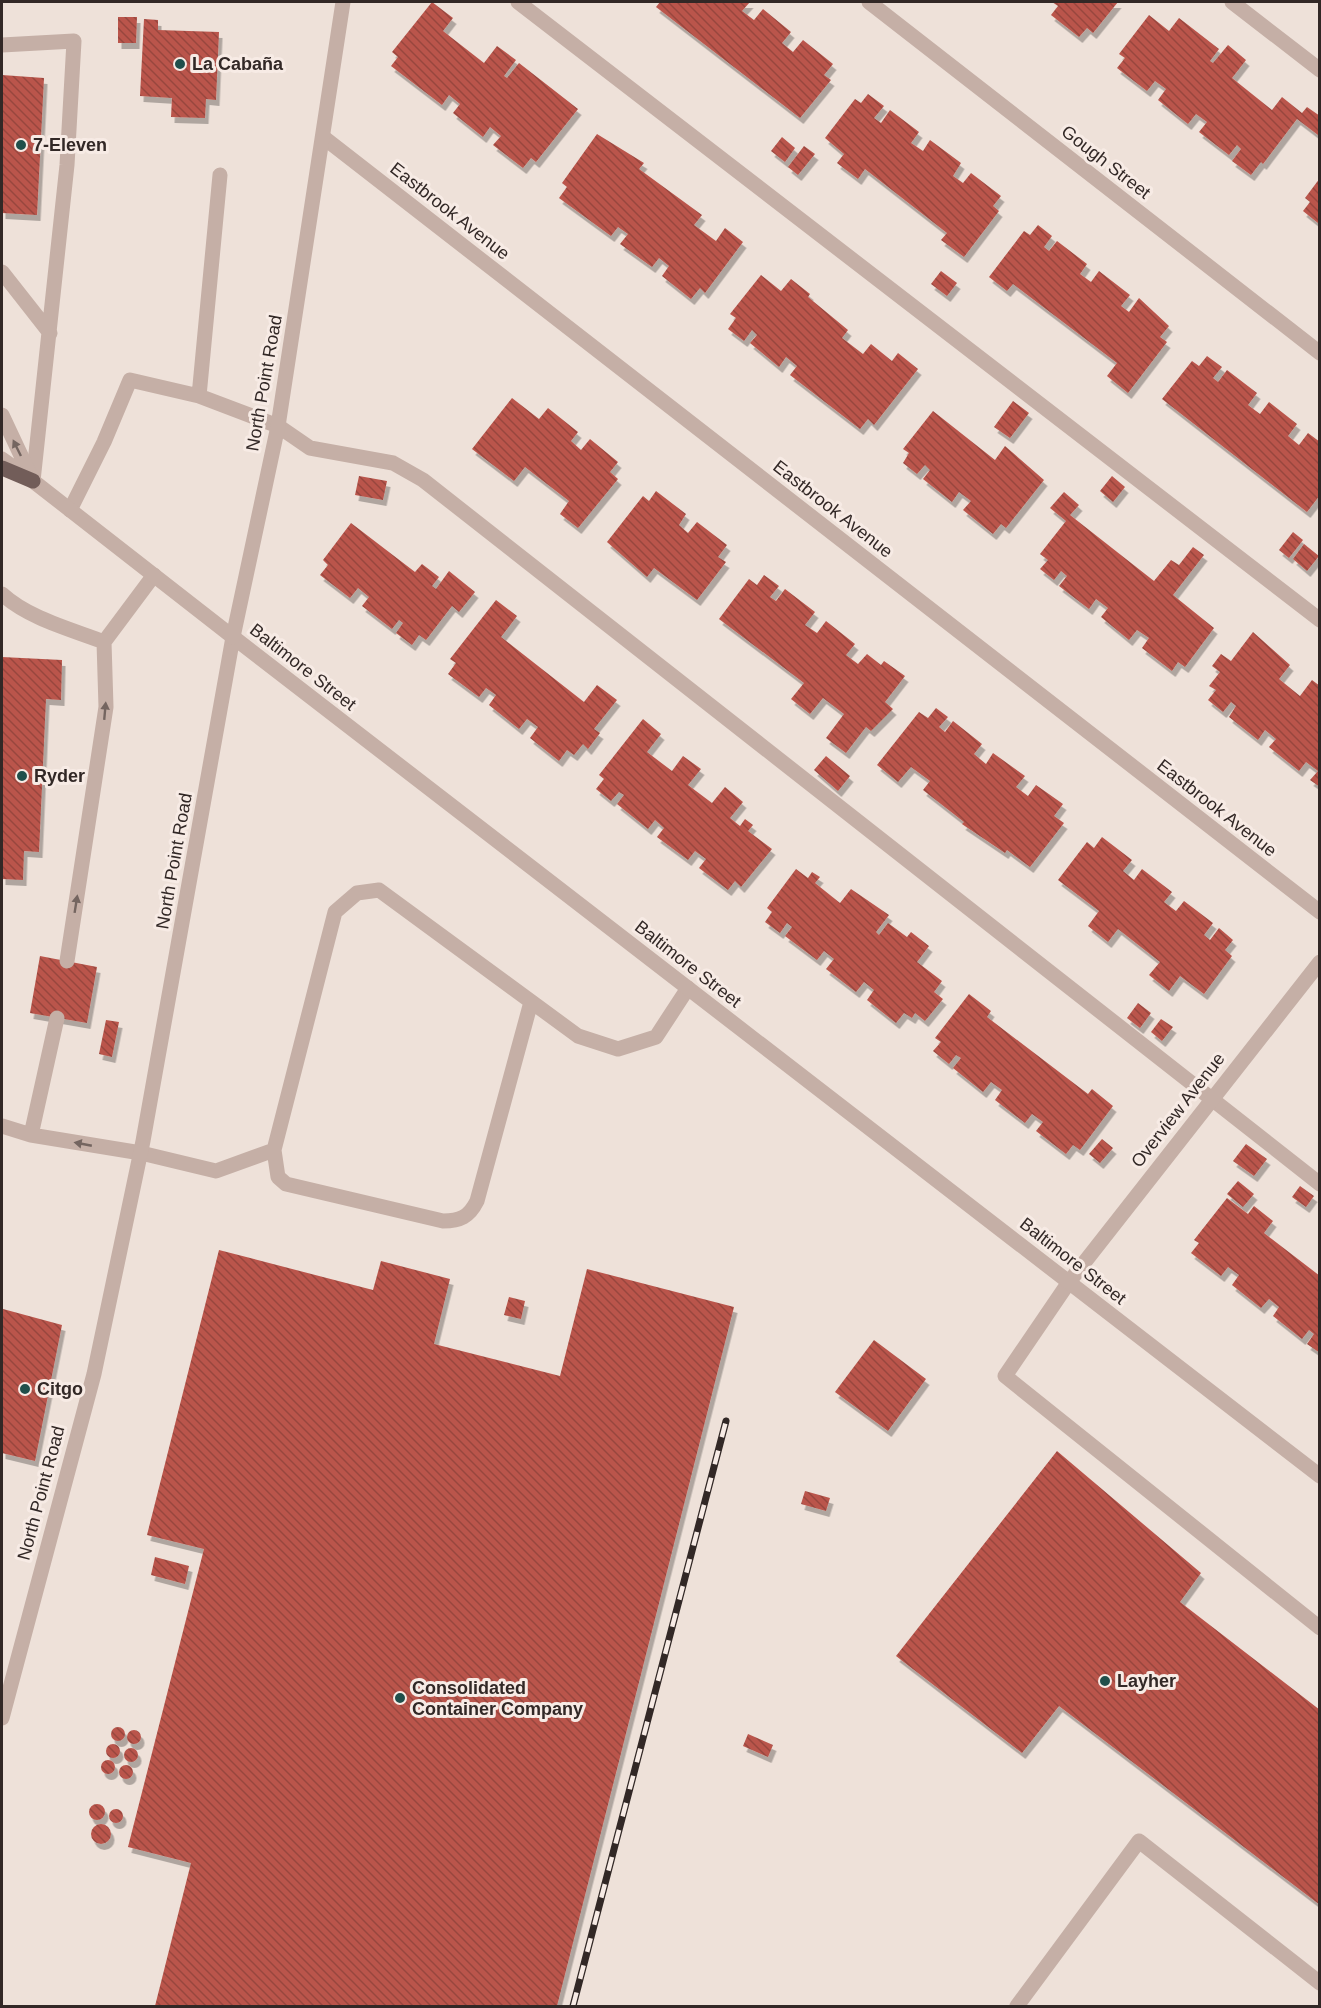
<svg xmlns="http://www.w3.org/2000/svg" width="1321" height="2008" font-family="Helvetica,sans-serif">
<style>
.building{fill:url(#building-back-hatch);filter:url(#shadow)}
.lines{fill:none;stroke-linecap:round;stroke-linejoin:round}
.service{stroke:#c5afa6;stroke-width:15}
.minor{stroke:#c5afa6;stroke-width:15}
.tertiary{stroke:#c5afa6;stroke-width:15}
.primary{stroke:#725d59;stroke-width:15}
.rail-casing{stroke:#322826;stroke-width:7}
.rail{stroke:#f7ebe5;stroke-width:4.5;stroke-dasharray:14;stroke-linecap:butt}
.oneway{fill:#746560}
.poi-dot{fill:#204f4b;stroke:#f7ebe5;stroke-width:2}
.labels{text-anchor:middle;stroke-width:6;stroke-linejoin:round;paint-order:stroke}
.poi-label{font-size:18px;font-weight:bold;fill:#322826;stroke:#f7ebe5;text-anchor:start}
.street-label{font-size:18px;fill:#322826;stroke:#f7ebe5}
</style>
<defs>
<pattern id="building-back-hatch" width="6" height="6" patternUnits="userSpaceOnUse" patternTransform="scale(1.5)"><rect width="6" height="6" fill="#ba554b"/><path d="M-1 5l2 2M0 0l6 6M5-1l2 2" fill="none" stroke="#98463e"/></pattern>
<filter id="shadow"><feDropShadow dx="3.5" dy="6" stdDeviation="0" flood-color="#0004"/></filter>
</defs>
<rect width="100%" height="100%" fill="#eee1d9"/>
<!-- building -->
<path class="building" d="M432,2L453,18L443,31L484,63L497,46L516,60L504,76L507,78L519,63L578,109L536,162L531,158L523,168L493,145L501,136L490,127L483,137L453,113L460,104L449,95L442,105L391,66L398,57L392,52Z
M660,2H750L742,11L754,20L763,9L791,32L782,43L793,52L803,40L833,64L824,75L831,80L800,118L656,7Z
M1052,2H1118L1093,33L1087,28L1079,37L1051,15L1058,6Z
M1149,15L1169,31L1179,18L1219,49L1210,61L1213,63L1228,45L1246,60L1232,78L1272,110L1282,97L1302,113L1307,107L1320,116V133L1318,135L1297,119L1263,164L1261,162L1251,175L1232,161L1241,149L1237,145L1229,155L1199,132L1207,122L1196,114L1188,124L1158,100L1166,89L1155,81L1147,91L1117,68L1125,58L1119,54Z
M118,17H137L136,43H118Z
M144,19L158,20V30L219,32L216,100L206,99L205,118L171,117L172,98L140,96Z
M2,75L44,78L37,215L2,213Z
M868,94L884,106L874,118L881,123L890,110L919,132L911,143L923,151L930,140L961,163L953,176L963,183L971,173L1001,196L993,206L999,211L964,257L941,240L947,233L865,169L858,179L837,163L844,154L825,138L855,99L861,103Z
M597,134L644,163L639,169L702,215L694,225L716,241L725,228L743,242L705,293L700,288L691,299L662,276L669,266L659,258L652,267L620,244L628,234L618,227L611,236L559,198L567,187L562,183Z
M782,137L795,148L785,162L771,151Z
M804,146L815,154L798,175L788,167Z
M1320,178V221L1318,223L1303,211L1310,202L1305,198Z
M1038,225L1052,236L1044,247L1049,251L1057,241L1087,264L1080,274L1091,282L1099,271L1130,295L1121,306L1129,312L1139,298L1169,326L1160,337L1167,342L1128,393L1107,376L1117,363L1013,284L1007,291L989,277L1024,231L1030,235Z
M941,271L957,283L947,296L931,284Z
M761,275L781,291L791,279L810,294L808,297L848,330L842,338L863,354L871,344L892,361L898,353L918,369L874,425L868,419L860,429L790,375L797,366L786,357L779,367L750,343L757,335L752,330L744,341L728,329L736,318L730,314Z
M1207,356L1222,367L1213,378L1218,382L1227,370L1257,393L1248,405L1260,414L1269,402L1297,424L1288,436L1299,445L1308,433L1320,442V495L1307,512L1162,399L1192,361L1199,366Z
M512,398L539,419L548,408L578,432L571,441L581,450L590,439L618,462L610,472L618,479L578,528L560,514L569,501L525,467L514,481L472,449Z
M1013,401L1029,413L1010,438L994,427Z
M933,411L995,460L1005,446L1044,480L1006,528L1001,524L993,534L963,510L971,501L959,492L952,502L923,479L930,470L925,465L917,474L903,463L909,453L903,449Z
M359,476L387,481L383,500L355,495Z
M1112,476L1125,487L1113,502L1100,491Z
M656,491L686,514L679,525L688,533L697,522L727,545L718,557L726,562L697,600L654,568L647,577L607,542L643,496L649,501Z
M1064,492L1079,505L1070,515L1154,581L1171,560L1179,565L1193,547L1204,555L1173,595L1214,628L1185,667L1178,662L1172,671L1142,648L1149,638L1137,630L1129,640L1101,617L1108,608L1096,599L1089,609L1059,586L1067,576L1061,571L1054,580L1040,569L1048,560L1040,554L1066,521L1050,508Z
M351,523L415,572L422,564L439,577L432,586L436,589L449,571L475,592L459,612L452,606L426,640L419,635L412,645L396,633L403,623L399,620L392,629L362,606L369,597L358,588L350,598L320,575L328,565L323,560Z
M1293,532L1303,540L1289,558L1279,550Z
M1304,544L1319,556L1307,571L1293,559Z
M764,575L779,586L770,597L776,601L785,589L815,612L805,625L817,633L826,621L855,644L846,655L858,664L867,654L881,665L884,661L905,676L885,702L893,709L871,731L866,727L846,753L826,738L844,714L823,698L810,714L791,699L804,683L719,619L749,579L757,585Z
M496,600L517,616L501,637L584,702L597,685L617,700L594,729L600,733L588,749L583,744L574,755L567,750L559,761L530,738L538,727L527,719L519,729L489,705L496,695L486,688L479,697L448,674L456,663L450,659Z
M1253,632L1290,665L1279,679L1300,696L1312,680L1320,686V787L1310,780L1318,771L1306,762L1299,771L1269,747L1276,739L1265,730L1258,740L1229,717L1236,706L1231,702L1223,712L1208,700L1216,690L1209,686L1220,672L1212,666L1221,654L1231,661Z
M2,657L62,660L61,700L46,699L39,852L24,851L23,880L2,879Z
M936,708L948,717L939,727L945,732L953,721L982,744L974,754L986,764L993,753L1025,776L1016,787L1028,796L1036,785L1063,804L1054,816L1064,823L1030,867L1007,850L1005,853L962,824L964,822L923,790L930,781L911,767L898,782L877,765L919,712L928,718Z
M643,719L661,734L647,752L672,771L683,756L701,769L688,785L712,803L725,787L743,802L730,818L740,826L745,819L753,825L748,831L772,849L741,887L735,881L728,890L699,868L706,859L695,851L688,860L657,837L664,828L655,820L648,829L617,804L624,795L619,792L611,801L596,789L604,779L599,775Z
M826,756L850,776L838,791L814,770Z
M1102,837L1132,860L1123,871L1134,880L1142,869L1172,892L1164,902L1176,911L1184,901L1213,923L1204,935L1210,940L1219,928L1233,940L1225,950L1232,956L1204,994L1180,976L1169,991L1149,975L1160,962L1118,929L1108,942L1088,926L1099,911L1058,880L1087,842L1094,848Z
M796,869L808,878L812,872L820,877L815,883L840,903L851,889L889,915L876,932L879,935L888,923L907,937L911,932L929,946L917,962L942,981L934,992L943,999L925,1021L915,1013L912,1018L904,1013L896,1023L867,1000L874,990L864,982L856,992L826,969L834,959L824,951L817,960L785,936L792,927L787,923L780,933L765,922L772,912L767,908Z
M40,956L97,967L87,1023L30,1013Z
M969,994L991,1011L987,1017L1088,1094L1092,1089L1113,1106L1080,1150L1073,1145L1066,1154L1036,1131L1043,1122L1032,1114L1025,1123L995,1100L1002,1090L991,1082L983,1092L953,1068L961,1058L956,1055L949,1064L933,1051L941,1042L935,1038Z
M1138,1003L1151,1013L1140,1028L1127,1018Z
M1161,1019L1173,1027L1162,1041L1151,1032Z
M106,1020L119,1022L112,1057L99,1054Z
M1102,1139L1113,1148L1100,1163L1089,1154Z
M1246,1144L1267,1159L1254,1176L1233,1161Z
M1238,1181L1254,1194L1243,1207L1227,1194Z
M1300,1186L1314,1196L1306,1207L1292,1197Z
M1227,1198L1248,1214L1254,1206L1273,1221L1264,1233L1320,1276V1353L1307,1344L1314,1334L1309,1330L1302,1339L1273,1316L1279,1307L1269,1299L1261,1308L1232,1285L1239,1275L1228,1267L1221,1276L1191,1253L1199,1243L1194,1240Z
M219,1250L373,1290L381,1261L450,1279L434,1344L560,1376L587,1269L734,1307L557,2006H155L191,1863L128,1847L204,1549L147,1535Z
M509,1297L525,1301L521,1319L504,1315Z
M3,1309L62,1325L35,1461L2,1453Z
M874,1340L926,1379L888,1431L835,1392Z
M1057,1451L1201,1573L1180,1602L1320,1710V1905L1059,1706L1022,1753L896,1656Z
M805,1491L830,1498L826,1511L801,1504Z
M155,1557L189,1566L185,1584L151,1575Z
M111 1734a7 7 0 1 1 14 0a7 7 0 1 1-14 0Z
M127 1737a7 7 0 1 1 14 0a7 7 0 1 1-14 0Z
M748,1734L773,1745L768,1757L743,1746Z
M106 1751a7 7 0 1 1 14 0a7 7 0 1 1-14 0Z
M124 1755a7 7 0 1 1 14 0a7 7 0 1 1-14 0Z
M101 1767a7 7 0 1 1 14 0a7 7 0 1 1-14 0Z
M119 1772a7 7 0 1 1 14 0a7 7 0 1 1-14 0Z
M89 1812a8 8 0 1 1 16 0a8 8 0 1 1-16 0Z
M109 1816a7 7 0 1 1 14 0a7 7 0 1 1-14 0Z
M91 1834a10 10 0 1 1 20 0a10 10 0 1 1-20 0Z"/>
<g class="lines">
<!-- service -->
<path class="service" d="M518,2L1320,620
M1232,2L1320,70
M2,45L74,41L67,165L33,481
M2,272L50,333
M199,396L220,175
M70,510L104,442L130,380L199,396L278,426L310,448L393,463L423,480L1320,1184
M2,594C28,618 70,629 104,642
M67,961L106,707L104,642L154,575
M57,1018L31,1135L141,1153L216,1171L274,1150L335,912L357,893L379,890L578,1036L618,1049L656,1037L688,988
M2,1126L31,1135
M274,1150L278,1177L286,1184L443,1221C460,1221 469,1217 477,1201L531,1002
M1069,1282L1005,1376L1320,1628
M1017,2006L1139,1841L1320,1983"/>
<!-- minor -->
<path class="minor" d="M869,2L1320,353
M323,137L1320,912
M1069,1282L1320,962
M2,1718L94,1374L143,1141L233,637L1320,1476"/>
<!-- tertiary -->
<path class="tertiary" d="M2,415L33,481
M2,459L33,481L233,637L278,426L343,2"/>
<!-- primary -->
<path class="primary" d="M2,468L33,481"/>
<!-- rail casing -->
<g class="rail-casing">
<path id="rail" d="M573,2006L726,1421"/>
</g>
<!-- rail -->
<use href="#rail" class="rail"/>
</g>
<!-- one-way arrows -->
<defs><path id="oneway-solid" d="M-6-.8H1V-3.2L6.5 0L1 3.2V.8H-6Z" transform="scale(1.5)"/></defs>
<g class="oneway">
<use href="#oneway-solid" transform="translate(17 448) rotate(-116)"/>
<use href="#oneway-solid" transform="translate(105 711) rotate(-85)"/>
<use href="#oneway-solid" transform="translate(76 904) rotate(-81)"/>
<use href="#oneway-solid" transform="translate(83 1144) rotate(-169)"/>
</g>
<!-- markers -->
<g class="poi-dot">
<circle cx="180" cy="64" r="6"/>
<circle cx="21" cy="145" r="6"/>
<circle cx="22" cy="776" r="6"/>
<circle cx="25" cy="1389" r="6"/>
<circle cx="1105" cy="1681" r="6"/>
<circle cx="400" cy="1698" r="6"/>
</g>
<g class="labels">
<!-- poi labels -->
<g class="poi-label">
<text x="192" y="70">La Cabaña</text>
<text x="33" y="151">7-Eleven</text>
<text x="34" y="782">Ryder</text>
<text x="37" y="1395">Citgo</text>
<text x="1117" y="1687">Layher</text>
<text x="412" y="1694">Consolidated<tspan x="412" dy="21">Container Company</tspan></text>
</g>
<!-- street labels -->
<g class="street-label">
<text transform="translate(1106 162) rotate(38)" y="6">Gough Street</text>
<text transform="translate(450 211) rotate(38)" y="6">Eastbrook Avenue</text>
<text transform="translate(264 383) rotate(-80)" y="6">North Point Road</text>
<text transform="translate(833 509) rotate(38)" y="6">Eastbrook Avenue</text>
<text transform="translate(303 667) rotate(38)" y="6">Baltimore Street</text>
<text transform="translate(1217 808) rotate(38)" y="6">Eastbrook Avenue</text>
<text transform="translate(174 861) rotate(-80)" y="6">North Point Road</text>
<text transform="translate(688 964) rotate(38)" y="6">Baltimore Street</text>
<text transform="translate(1178 1110) rotate(-52)" y="6">Overview Avenue</text>
<text transform="translate(1073 1261) rotate(38)" y="6">Baltimore Street</text>
<text transform="translate(41 1493) rotate(-75)" y="6">North Point Road</text>
</g>
</g>
<!-- border -->
<rect width="1321" height="2008" fill="none" stroke="#322826" stroke-width="6"/>
</svg>
